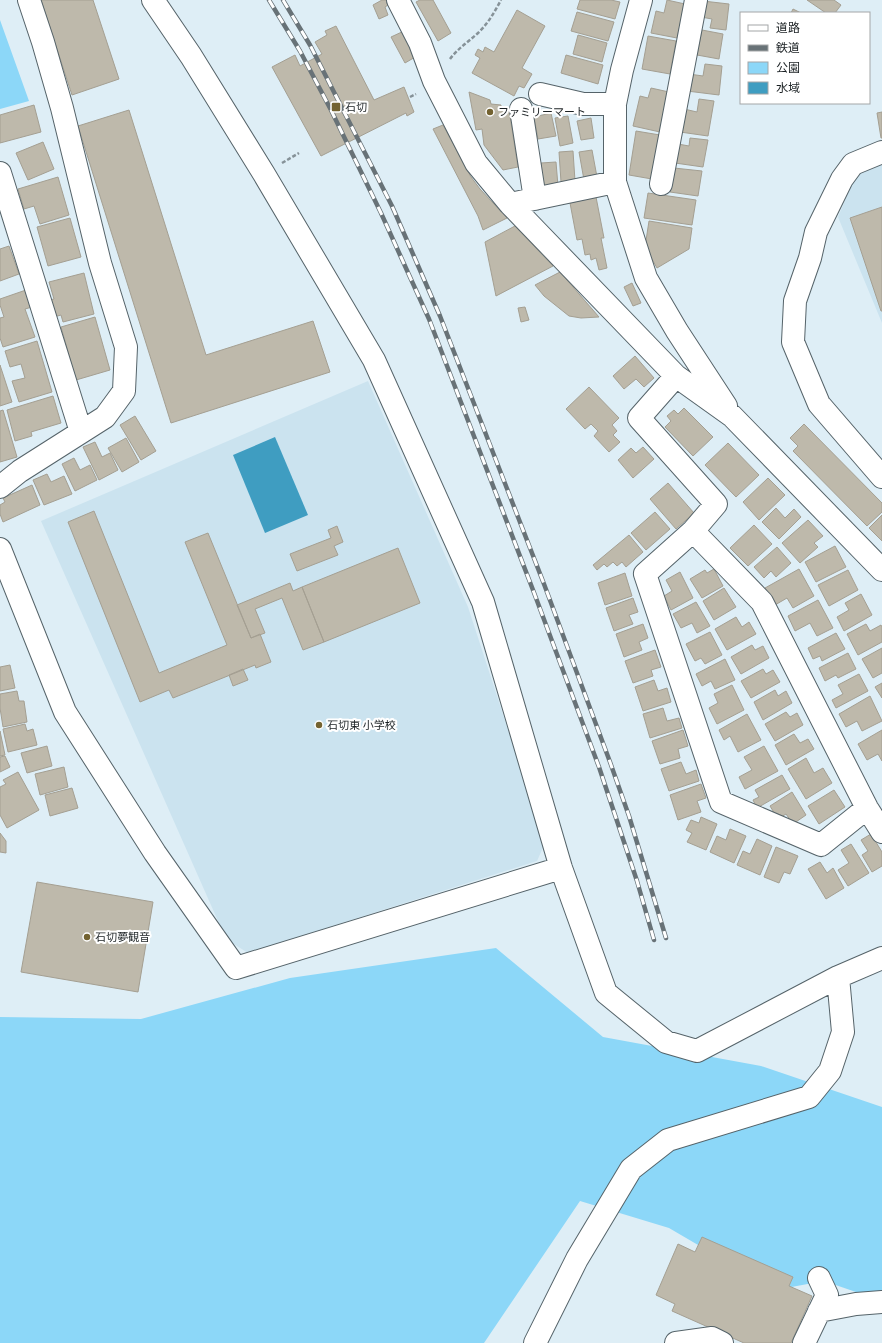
<svg xmlns="http://www.w3.org/2000/svg" width="882" height="1343" font-family="'Public Sans','Noto Sans JP',sans-serif">
<style>
.built{fill:#cbe3ef}
.green{fill:#8cd7f8}
.water{fill:#3f9dc1}
.building{fill:#beb9ab;stroke:#a49f92}
.lines{fill:none;stroke-linecap:round;stroke-linejoin:round}
.minor-casing{stroke:#556369;stroke-width:24}
.path{stroke:#869298;stroke-width:2.5;stroke-dasharray:4 2;stroke-linecap:butt}
.minor{stroke:#fff;stroke-width:22}
.rail-casing{stroke:#687277;stroke-width:4.5}
.rail{stroke:#fff;stroke-width:3;stroke-dasharray:9;stroke-linecap:butt}
.poi-dot{fill:#736230;stroke:#fff;stroke-width:1.5}
.labels{text-anchor:middle;stroke-width:4;stroke-linejoin:round;paint-order:stroke}
.poi-label{font-size:11px;fill:#1a2023;stroke:#fff;text-anchor:start}
</style>
<rect width="100%" height="100%" fill="#deeef6"/>
<!-- built -->
<path class="built" d="M882,161V323L838,217L854,179L871,164Z
M368,381L468,607L545,843L537,861L248,953L226,939L41,521Z"/>
<!-- green -->
<path class="green" d="M0,20L29,101L0,109Z
M496,948L603,1037L761,1066L882,1107V1301L824,1281L775,1290L669,1228L580,1201L484,1343H0V1017L141,1019L290,978Z"/>
<!-- water -->
<path class="water" d="M275,437L308,515L265,533L233,455Z"/>
<!-- building -->
<path class="building" d="M41,0H93L119,79L72,95Z
M382,0H386L388,5L385,7L388,15L379,19L373,5Z
M420,0H433L451,33L438,41L416,2Z
M580,0H611L620,2L615,19L577,9Z
M667,0L685,4L677,38L651,33L656,11L664,13Z
M807,0H834L841,5L835,13H826Z
M703,1L729,4L726,30L710,28L712,19L701,17Z
M793,9L801,13H791Z
M517,10L545,26L522,68L532,74L524,88L519,86L514,96L472,73L480,58L475,55L478,49L483,52L485,47L494,52Z
M577,12L614,22L608,41L571,31Z
M336,26L374,100L404,87L414,112L407,116L406,113L321,156L272,67L295,55L300,66L322,54L315,42L327,35L325,31Z
M702,30L723,34L719,59L697,55Z
M404,31L417,56L405,63L391,37Z
M578,35L607,43L602,62L573,54Z
M648,36L676,41L670,74L642,69Z
M566,55L603,65L598,84L561,73Z
M705,64L722,66L719,95L687,91L689,74L703,76Z
M651,88L669,92L660,132L633,126L640,96L648,98Z
M469,92L490,100L491,104L501,105V111L509,110L518,167L503,170L484,145L482,129L476,130Z
M699,99L714,101L708,136L680,132L684,109L697,112Z
M34,105L41,132L0,143V115Z
M129,110L206,355L313,321L330,372L171,423L78,126Z
M882,112V138H881L877,113Z
M551,113L556,136L538,139L534,117Z
M568,116L573,143L560,146L555,118Z
M591,118L594,138L581,140L577,121Z
M443,125L471,177L480,189L507,218L483,230L478,216L433,129Z
M636,131L660,135L652,179L629,175Z
M690,138L708,140L703,167L675,163L678,144L689,146Z
M43,142L54,169L28,180L16,153Z
M592,150L597,177L584,180L579,152Z
M573,151L575,181L561,182L559,152Z
M556,162L558,186L543,187L541,163Z
M674,168L702,171L698,196L670,192Z
M58,177L69,215L40,224L34,206L24,209L18,189Z
M648,193L696,200L692,225L644,218Z
M596,197L604,238H601L607,268L599,270L596,258L591,260L590,254L585,255L582,239L577,240L570,203Z
M882,207V311H881L850,218Z
M70,218L81,257L48,266L37,227Z
M649,221L692,228L689,249L657,268L645,247Z
M515,226L553,266L496,296L485,242Z
M9,246L19,274L0,281V249Z
M560,272L599,317L581,318L569,316L544,296L535,285Z
M84,273L94,314L63,322L61,315L54,317L50,300L54,299L49,282Z
M632,283L641,303L633,306L624,287Z
M26,290L32,307L25,309L35,337L3,347L0,338V318L4,317L0,305V299Z
M525,307L529,320L521,322L518,308Z
M95,317L110,370L76,380L61,327Z
M37,341L52,392L19,402L12,381L25,378L21,364L10,367L5,351Z
M635,356L654,378L644,387L636,379L624,389L613,376Z
M0,365L12,402L0,406Z
M589,387L619,418L612,425L617,431L613,435L620,442L609,452L594,436L598,431L591,424L585,429L566,409Z
M53,396L61,423L31,432L32,436L15,441L7,410Z
M684,408L713,437L693,456L665,427L671,421L667,416L674,410L678,414Z
M3,410L17,457L0,462V411Z
M135,416L156,451L141,460L120,425Z
M804,424L882,503V512L867,526L793,451L798,446L790,438Z
M126,438L139,462L122,472L108,448Z
M95,442L102,457L110,453L118,470L99,480L83,447Z
M728,443L759,475L736,497L705,465Z
M643,447L654,459L633,478L618,460L631,448L636,453Z
M74,458L80,470L90,465L97,480L75,491L62,464Z
M47,474L51,482L64,476L72,494L44,505L33,480Z
M768,478L785,495L759,520L743,502Z
M668,483L694,513L676,529L650,499Z
M32,485L40,505L3,522L0,514V505L5,502L3,498Z
M776,508L785,518L794,509L801,517L779,539L762,522Z
M94,511L159,673L227,645L185,542L208,533L251,638L260,634L271,662L256,668L255,665L173,698L169,690L140,702L68,522Z
M655,512L670,529L646,550L631,533Z
M882,515V541L869,528Z
M808,520L823,536L814,543L818,547L800,563L782,543Z
M754,525L772,544L748,566L730,548Z
M337,526L343,542L334,546L338,555L297,571L290,554L331,538L328,530Z
M629,535L643,552L626,567L622,562L617,566L613,562L607,567L604,564L597,570L593,565Z
M835,546L846,567L816,582L805,562Z
M777,547L791,563L776,577L771,571L764,578L754,567Z
M398,548L420,603L324,642L302,587Z
M714,569L723,586L702,598L690,579L705,570L707,573Z
M799,569L814,596L793,608L787,598L775,605L765,588Z
M848,570L858,590L829,606L818,585Z
M680,572L693,598L671,610L664,596L672,591L666,580Z
M625,573L632,596L605,605L598,583Z
M290,583L293,591L302,587L324,642L303,650L282,598L255,609L265,633L251,638L237,605Z
M724,588L736,607L714,620L703,601Z
M861,594L872,615L844,631L837,617L849,610L845,603Z
M633,598L638,612L629,615L633,624L614,631L606,608Z
M818,600L833,628L817,636L810,623L795,631L788,616Z
M696,602L710,626L697,633L692,623L681,628L673,614Z
M736,617L742,627L749,622L756,634L727,650L715,629Z
M643,624L648,638L639,642L642,650L624,657L616,634Z
M866,624L870,631L881,625L882,627V642L858,655L847,634Z
M710,632L722,655L705,664L701,658L695,661L686,644Z
M836,633L845,649L822,661L820,656L813,659L808,648Z
M752,645L755,650L763,646L769,658L741,674L731,657Z
M882,648V673L873,678L862,659Z
M655,650L661,667L651,670L653,676L633,683L625,661Z
M848,653L856,669L838,678L836,675L825,681L819,668Z
M725,659L735,680L715,689L711,681L702,686L696,674Z
M10,665L15,688L0,691V667Z
M243,669L248,680L233,686L229,675Z
M763,669L766,674L773,670L780,682L751,698L741,681Z
M859,674L868,691L836,708L832,700L843,694L838,685Z
M654,680L658,691L667,688L671,702L643,711L635,687Z
M882,683V698L875,687Z
M732,685L744,710L717,724L709,708L718,703L714,694Z
M775,690L778,696L786,691L792,703L763,720L754,702Z
M17,691L19,701H24L27,722L3,727L0,708V694Z
M870,696L882,721L862,731L857,721L846,727L839,714Z
M663,708L667,721L679,718L682,728L650,738L643,714Z
M786,712L790,717L797,713L803,725L775,741L765,724Z
M747,714L761,740L738,752L730,736L724,740L719,730Z
M25,724L27,731L33,729L37,745L8,752L3,729Z
M683,730L688,746L678,749L680,758L660,764L652,741Z
M882,730V761L878,754L867,760L858,744Z
M0,731L5,755L0,756Z
M794,734L800,743L808,739L814,749L786,765L775,745Z
M47,746L52,766L27,773L21,753Z
M764,746L778,771L745,789L739,777L752,770L744,757Z
M5,756L10,767L0,772V757Z
M806,758L814,773L823,768L832,783L806,799L788,769Z
M681,762L686,774L696,770L699,781L669,791L661,769Z
M64,767L68,787L40,795L35,774Z
M18,772L39,810L7,828L0,815V787L6,784L3,780Z
M782,775L790,789L757,808L753,800L759,797L755,790Z
M701,784L706,798L697,801L701,812L678,820L670,795Z
M72,788L78,808L50,816L45,795Z
M834,790L845,807L819,824L808,806Z
M792,792L806,815L793,824L786,814L778,819L770,806Z
M701,817L717,824L706,850L687,842L692,833L686,830L691,820L699,823Z
M730,829L746,836L734,863L710,852L717,836L726,840Z
M0,833L6,841V853L0,852Z
M871,834L882,852V866L872,872L862,855L868,851L861,840Z
M757,839L772,846L760,875L737,865L743,851L750,854Z
M851,844L869,873L848,886L838,870L849,863L841,850Z
M776,847L798,856L790,874L784,872L779,883L764,877Z
M820,862L827,873L833,868L844,888L826,899L808,869Z
M37,882L153,902L138,992L21,972Z
M702,1237L793,1277L789,1286L812,1296L791,1343H744L672,1311L675,1304L656,1295L678,1244L695,1252Z"/>
<g class="lines">
<!-- minor casing -->
<g class="minor-casing">
<path id="minor" d="M153,0L191,56L264,174L374,360L483,602L561,868L606,993L666,1042L697,1051L838,977L882,958
M398,0L420,43L434,81L476,163L510,204L676,376L732,416L882,570
M641,0L622,70L615,104V182L646,278L677,331L726,406
M540,94L583,104H615
M521,109L535,199
M882,152L853,164L842,179L816,232L810,258L795,301L793,342L819,404L882,477
M0,173L81,432
M661,184L696,0
M510,204L615,182
M676,376L639,418L716,504L693,531L645,574L721,802L821,845L867,808
M0,487L20,471L105,417L124,391L126,347L100,263L62,108L43,42L29,0
M693,531L762,602L867,808L882,832
M0,549L65,712L155,853L236,968L561,868
M819,1311L856,1304L882,1302
M535,1343L577,1259L631,1169L668,1140L809,1097L830,1071L843,1032L838,977
M676,1343L712,1338L722,1343
M804,1343L827,1295L819,1278"/>
</g>
<!-- path -->
<path class="path" d="M450,59C458,48 470,41 480,31C489,22 495,11 501,0
M410,97L416,94
M282,163L299,153"/>
<!-- minor -->
<use href="#minor" class="minor"/>
<!-- rail casing -->
<g class="rail-casing">
<path id="rail" d="M269,0L300,51L331,110L381,213L429,319L533,590L599,767L637,881L654,940
M283,0L310,45L392,206L440,316L544,584L610,762L629,816L666,938"/>
</g>
<!-- rail -->
<use href="#rail" class="rail"/>
</g>
<!-- markers -->
<g class="poi-dot">
<rect x="331" y="102" width="10" height="10" rx="2"/>
<circle cx="490" cy="112" r="4"/>
<circle cx="319" cy="725" r="4"/>
<circle cx="87" cy="937" r="4"/>
</g>
<g class="labels">
<!-- poi labels -->
<g class="poi-label">
<text x="345" y="111">石切</text>
<text x="498" y="116">ファミリーマート</text>
<text x="327" y="729">石切東 小学校</text>
<text x="95" y="941">石切夢観音</text>
</g>
</g>
<!-- legend -->
<rect x="740" y="12" width="130" height="92" fill="#ffffff" stroke="#a3a6a7"/>
<rect x="748" y="25" width="20" height="6" fill="#ffffff" stroke="#a3a6a7"/>
<text x="776" y="32" font-size="12" fill="#1a2023">道路</text>
<rect x="748" y="45" width="20" height="6" fill="#687277" stroke="#a3a6a7"/>
<text x="776" y="52" font-size="12" fill="#1a2023">鉄道</text>
<rect x="748" y="62" width="20" height="12" fill="#8cd7f8" stroke="#a3a6a7"/>
<text x="776" y="72" font-size="12" fill="#1a2023">公園</text>
<rect x="748" y="82" width="20" height="12" fill="#3f9dc1" stroke="#a3a6a7"/>
<text x="776" y="92" font-size="12" fill="#1a2023">水域</text>
</svg>
